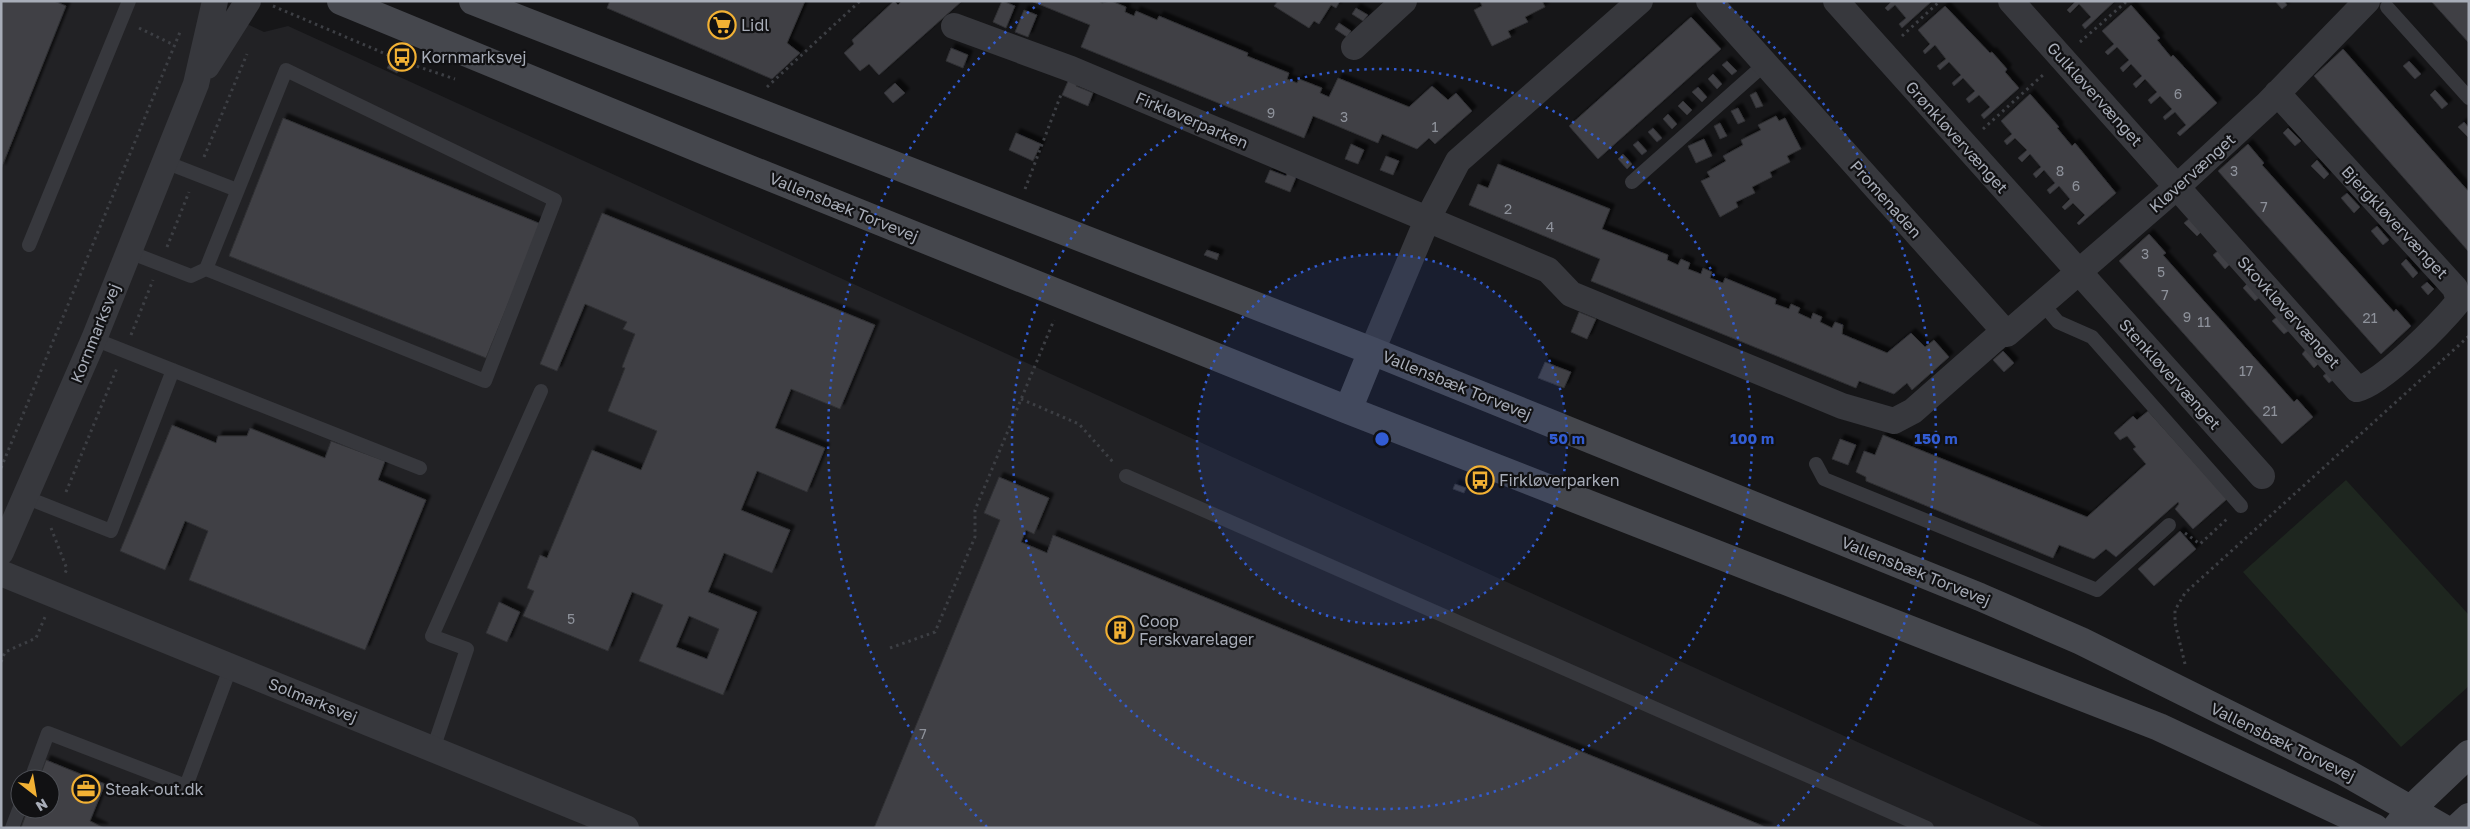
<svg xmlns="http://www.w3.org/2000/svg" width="2470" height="829" font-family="'Golos Text',sans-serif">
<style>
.built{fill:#222225;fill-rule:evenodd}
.green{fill:#1e261f}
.building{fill:#404145;stroke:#303034;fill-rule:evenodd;filter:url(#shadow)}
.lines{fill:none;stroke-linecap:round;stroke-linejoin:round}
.path{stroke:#3d3f44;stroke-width:3;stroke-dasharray:2.5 4;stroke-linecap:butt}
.lane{stroke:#37383d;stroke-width:14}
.street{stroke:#37383d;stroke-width:26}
.secondary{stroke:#45474d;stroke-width:28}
.ring{fill:none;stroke:#325cd3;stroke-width:2.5;stroke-dasharray:2.5 5}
.labels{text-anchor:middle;stroke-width:4.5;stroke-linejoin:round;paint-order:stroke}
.number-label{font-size:14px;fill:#8e929b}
.poi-label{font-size:16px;fill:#a8adb8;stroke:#111113;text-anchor:start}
.street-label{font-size:16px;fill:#a8adb8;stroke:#111113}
.centre{fill:#325cd3;stroke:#111113;stroke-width:2.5}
.ring-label{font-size:15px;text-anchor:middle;font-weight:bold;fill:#325cd3;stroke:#111113;stroke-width:4.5;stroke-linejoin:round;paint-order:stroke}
</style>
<defs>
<filter id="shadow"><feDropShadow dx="4.5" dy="-4.5" stdDeviation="1" flood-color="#0009"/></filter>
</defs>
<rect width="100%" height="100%" fill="#161618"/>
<!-- built -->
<path class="built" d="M1,1H198L264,32L288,26L2046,828H1ZM20,779H50V809H20Z"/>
<!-- green -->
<path class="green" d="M2346,480L2469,615V686L2401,747L2243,572Z"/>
<!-- building -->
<path class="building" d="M1,1H54L66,6L1,169Z
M610,1H805L787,43L800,53L772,79L607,8Z
M894,1L898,5L902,1H962L879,75L869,64L860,71L844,53L854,44L852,40Z
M1002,1L1015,6L1006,28L993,22Z
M1031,1H1098L1102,3L1111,1L1126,7L1125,12L1134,16L1136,11L1157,20L1159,16L1248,53L1247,56L1289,73L1287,79L1297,83L1299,79L1322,88L1320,93L1329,97L1338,78L1409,107L1432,86L1448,100L1456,93L1472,111L1435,144L1429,138L1417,149L1382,134L1378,143L1313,116L1304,138L1081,47L1090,25Z
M1278,1H1340L1336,8L1331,5L1319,24L1314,21L1309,28L1274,6Z
M1480,1H1542L1545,7L1525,17L1528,22L1508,31L1511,37L1492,46L1474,10L1482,6Z
M1892,1H1932L1902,28L1899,24L1906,18L1895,5L1888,11L1885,8Z
M2076,1H2115L2085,29L2082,25L2091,17L2079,4L2070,13L2067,10Z
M2275,1H2284L2287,5L2282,9Z
M2431,1H2469V43Z
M2131,5L2160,38L2157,40L2171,57L2173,55L2217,103L2180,136L2177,133L2186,125L2175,112L2165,120L2163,117L2172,109L2160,96L2151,104L2148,100L2157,92L2145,79L2136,88L2133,84L2142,76L2131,64L2123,72L2120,68L2129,60L2117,47L2108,55L2105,52L2114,44L2102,31Z
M1945,6L1990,53L1992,52L2007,69L2005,72L2019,88L1984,119L1981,115L1990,107L1979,95L1969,103L1966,99L1975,91L1963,78L1954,86L1952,83L1961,75L1949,62L1940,70L1937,66L1946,59L1935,45L1925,54L1923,51L1930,44L1918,30Z
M1356,8L1368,15L1363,21L1352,14Z
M1024,10L1037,15L1028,37L1015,32Z
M1691,17L1721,49L1598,159L1569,126Z
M1339,23L1351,31L1347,37L1335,29Z
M951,48L968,55L963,68L946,61Z
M2343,49L2469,192V252L2314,76Z
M1727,61L1737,71L1732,75L1722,65Z
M2409,61L2421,74L2415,79L2403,66Z
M389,65L399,70L397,73L387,68Z
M1713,74L1722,84L1717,89L1708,79Z
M1069,79L1078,83L1076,86L1093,93L1088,106L1062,95Z
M895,83L905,93L893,103L884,93Z
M1698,87L1707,97L1702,102L1692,92Z
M2435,90L2448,104L2442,109L2430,95Z
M1756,92L1763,106L1756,108L1750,95Z
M2030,94L2059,127L2057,128L2072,146L2075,143L2116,193L2079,225L2077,223L2085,215L2073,203L2065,210L2062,207L2070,199L2059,186L2050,194L2047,190L2055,183L2044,170L2036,178L2033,174L2041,167L2030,154L2022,162L2018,158L2027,150L2015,138L2007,145L2004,141L2012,134L2001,121Z
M1683,101L1692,110L1687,115L1678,106Z
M1738,108L1745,121L1738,124L1731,111Z
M1668,114L1677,124L1672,129L1663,119Z
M1776,116L1779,121L1785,118L1801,149L1787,156L1790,162L1770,172L1772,177L1752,187L1755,193L1736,202L1738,207L1720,217L1701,181L1710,177L1707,172L1726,161L1723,156L1743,145L1741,140L1761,130L1758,125Z
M283,118L541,224L486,358L229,256Z
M2464,122L2469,128V138L2458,127Z
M1720,123L1727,136L1720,139L1714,126Z
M1653,128L1662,138L1657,142L1648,132Z
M2288,128L2301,141L2295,146L2283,133Z
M1016,133L1041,144L1033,161L1009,150Z
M1704,139L1712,156L1696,163L1688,146Z
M1638,141L1647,151L1642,155L1633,145Z
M1351,144L1364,150L1358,164L1345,159Z
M2248,144L2264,163L2262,165L2394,312L2396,309L2411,326L2381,354L2218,171Z
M1623,154L1632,164L1627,169L1618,159Z
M1386,156L1399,161L1393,175L1380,170Z
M2317,160L2329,174L2324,179L2311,166Z
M1498,164L1610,209L1602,229L1668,255L1667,260L1678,265L1681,259L1690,263L1688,269L1701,274L1703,268L1712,272L1710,278L1723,283L1725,278L1776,299L1775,304L1789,309L1791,304L1800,308L1798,313L1811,319L1813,313L1822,317L1820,322L1832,328L1835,322L1843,325L1842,334L1887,353L1911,333L1925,347L1934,340L1949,357L1912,390L1907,383L1894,394L1859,381L1856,388L1591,281L1600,259L1469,205L1478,184L1488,188Z
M1270,170L1286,176L1288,172L1297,175L1290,192L1265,182Z
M2347,193L2360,207L2354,213L2341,198Z
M602,213L875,325L840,409L791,389L775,428L825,448L807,492L757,471L741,510L790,530L772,573L724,553L708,592L757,612L723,695L639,661L663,605L632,592L608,651L523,616L534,591L527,588L540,555L547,558L592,450L641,470L657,431L608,411L625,368L622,367L635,334L623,329L627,322L585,304L557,371L540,364ZM689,616L719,629L707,659L676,647Z
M2190,218L2202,231L2197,236L2184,223Z
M2377,226L2389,240L2383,245L2371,231Z
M2149,234L2166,253L2163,255L2294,402L2297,399L2313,417L2282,444L2119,261Z
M1207,250L1219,254L1217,260L1204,255Z
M2219,250L2231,263L2225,269L2213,255Z
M2406,259L2418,273L2413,278L2401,264Z
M2427,282L2434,289L2428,295L2421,287Z
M2248,283L2260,297L2255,301L2243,288Z
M1579,312L1596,319L1587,339L1571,332Z
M2278,316L2291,329L2284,334L2272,321Z
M2307,348L2320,362L2314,368L2302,354Z
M2003,351L2014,363L2004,372L1993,360Z
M1545,362L1571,372L1564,388L1538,378Z
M2328,372L2334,379L2329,383L2323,376Z
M2148,411L2227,499L2193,529L2175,509L2179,504L2178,502L2116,557L2106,549L2094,559L2059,545L2053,558L1866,481V477L1856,472L1864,451L1875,455L1883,435L2087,517L2146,464L2133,449L2136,447L2127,436L2120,440L2114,433L2133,416L2137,420Z
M172,425L216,443L218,436H247L250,428L325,458L331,441L385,461L378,480L426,500L365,650L189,580L208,531L185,521L165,570L120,551Z
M1840,439L1856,445L1848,465L1832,459Z
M999,477L1049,498L1034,534L1026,530L1021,542L1047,553L1053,535L1768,828H874L1000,520L984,513Z
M1455,484L1466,488L1464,493L1453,489Z
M2180,531L2196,549L2154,586L2138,569Z
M499,602L520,612L507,642L486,633Z
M46,760L105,784L90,821L104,828H21L28,809H50V779H39Z"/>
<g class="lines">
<!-- path -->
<path class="path" d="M273,6L407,63L455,79
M139,28L174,45
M1902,36L1940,1
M2080,42L2127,1
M767,87L860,1
M1983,129L2044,74
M204,157L247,54
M1025,189L1062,92
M167,247L189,192
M131,335L153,280
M1021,399L1079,424L1113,462
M1,468L180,32
M66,492L117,368
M51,528L67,569L65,573
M2185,533L2200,544L2228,518
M890,648L935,632L975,537V510L1054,320
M1,662L5,652L36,638L45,617
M2185,664L2175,623V610L2185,593L2469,336"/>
<!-- lane -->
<path class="lane" d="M2387,7L2469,98
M286,70L555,200L485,381L206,269Z
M165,162L237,190
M1632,182L1765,64
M29,245L129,1
M129,252L191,276L206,269
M2042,303L2058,322L2092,337L2241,506
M94,339L420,468
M1816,464L1824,479L2097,590L2169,525
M1126,476L1927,828
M25,497L111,531L173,370
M433,749L467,649L432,636L541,391
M31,779L48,733L186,786L231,666
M12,828L20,807"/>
<!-- street -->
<path class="street" d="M1709,1L2007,334L2178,186L2267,104L2367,1
M1836,1L2262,476
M2011,1L2357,389C2383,383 2441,323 2459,301L2455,288L2277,93
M954,26L1071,69L1548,270L1571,294L1842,406L1894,421L1913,411L2004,331
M1354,47L1404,1
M207,66L248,1
M1372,351L1427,220L1458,161L1640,1
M1,552L94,339L196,84L215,1
M1,573L626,828"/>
<!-- secondary -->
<path class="secondary" d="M341,1L710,153L1348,410L2159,727L2375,828
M473,1L1372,351L1980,597L2081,641L2345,772L2443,828
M1348,410L1372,351
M2396,828L2411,809L2469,754
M2457,828L2469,817"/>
</g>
<!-- distance rings -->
<circle cx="1382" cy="439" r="185" fill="#325cd3" fill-opacity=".12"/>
<g class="ring">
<circle cx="1382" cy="439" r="185"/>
<circle cx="1382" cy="439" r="370"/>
<path d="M987 827A554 554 0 0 1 1041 2M1723 2A554 554 0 0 1 1777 827"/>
</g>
<!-- icons -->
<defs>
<g id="supermarket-ring" transform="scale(1.4375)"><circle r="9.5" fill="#111113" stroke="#f2b134" stroke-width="1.5"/><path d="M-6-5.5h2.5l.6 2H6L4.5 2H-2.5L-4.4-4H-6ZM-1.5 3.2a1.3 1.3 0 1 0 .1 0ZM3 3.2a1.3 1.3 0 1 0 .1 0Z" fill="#f2b134"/></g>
<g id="bus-ring" transform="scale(1.4375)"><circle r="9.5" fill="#111113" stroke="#f2b134" stroke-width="1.5"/><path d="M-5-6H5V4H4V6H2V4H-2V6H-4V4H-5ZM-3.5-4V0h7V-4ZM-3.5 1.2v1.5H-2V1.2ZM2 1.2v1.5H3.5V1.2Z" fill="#f2b134"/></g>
<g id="building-ring" transform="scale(1.4375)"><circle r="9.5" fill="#111113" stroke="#f2b134" stroke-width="1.5"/><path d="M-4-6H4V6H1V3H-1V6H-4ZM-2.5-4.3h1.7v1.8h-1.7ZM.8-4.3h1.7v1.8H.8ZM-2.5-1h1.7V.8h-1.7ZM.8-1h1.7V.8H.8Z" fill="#f2b134"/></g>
<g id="office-ring" transform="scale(1.4375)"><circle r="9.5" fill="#111113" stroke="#f2b134" stroke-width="1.5"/><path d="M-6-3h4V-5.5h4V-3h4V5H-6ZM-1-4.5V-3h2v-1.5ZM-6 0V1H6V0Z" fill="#f2b134"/></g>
</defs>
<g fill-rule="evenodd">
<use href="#supermarket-ring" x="722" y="25"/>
<use href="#bus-ring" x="402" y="57"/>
<use href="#bus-ring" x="1480" y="480"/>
<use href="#building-ring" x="1120" y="630"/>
<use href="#office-ring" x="86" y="789"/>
</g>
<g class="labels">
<!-- number labels -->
<g class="number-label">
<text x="2178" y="99">6</text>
<text x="1271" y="118">9</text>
<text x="1344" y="122">3</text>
<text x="1435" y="132">1</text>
<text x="2060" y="176">8</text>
<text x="2234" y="176">3</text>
<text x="2076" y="191">6</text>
<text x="2264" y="212">7</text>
<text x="1508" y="214">2</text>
<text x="1550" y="232">4</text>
<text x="2145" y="259">3</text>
<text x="2161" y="277">5</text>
<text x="2165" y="300">7</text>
<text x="2187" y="322">9</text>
<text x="2370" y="323">21</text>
<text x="2204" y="327">11</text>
<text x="2246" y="376">17</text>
<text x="2270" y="416">21</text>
<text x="571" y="624">5</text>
<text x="923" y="739">7</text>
</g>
<!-- poi labels -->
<g class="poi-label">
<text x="741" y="31">Lidl</text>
<text x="421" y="63">Kornmarksvej</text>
<text x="1499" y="486">Firkløverparken</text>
<text x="1139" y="627">Coop<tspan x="1139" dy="18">Ferskvarelager</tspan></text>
<text x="105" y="795">Steak-out.dk</text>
</g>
<!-- street labels -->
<g class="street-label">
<text transform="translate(2095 94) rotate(48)" y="6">Gulkløvervænget</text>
<text transform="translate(1192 120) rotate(23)" y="6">Firkløverparken</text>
<text transform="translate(1957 137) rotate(48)" y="6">Grønkløvervænget</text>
<text transform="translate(2192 173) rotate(-42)" y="6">Kløvervænget</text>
<text transform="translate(1886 199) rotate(48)" y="6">Promenaden</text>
<text transform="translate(844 207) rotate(22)" y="6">Vallensbæk Torvevej</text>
<text transform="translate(2395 222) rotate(47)" y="6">Bjergkløvervænget</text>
<text transform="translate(2289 312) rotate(48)" y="6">Skovkløvervænget</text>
<text transform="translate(95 333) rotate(-68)" y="6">Kornmarksvej</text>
<text transform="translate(2170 374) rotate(48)" y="6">Stenkløvervænget</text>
<text transform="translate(1457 385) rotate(22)" y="6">Vallensbæk Torvevej</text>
<text transform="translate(1916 571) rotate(22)" y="6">Vallensbæk Torvevej</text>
<text transform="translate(313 700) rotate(22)" y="6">Solmarksvej</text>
<text transform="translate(2283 742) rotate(26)" y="6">Vallensbæk Torvevej</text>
</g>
</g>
<circle cx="1382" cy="439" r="8" class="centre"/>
<g class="ring-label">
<text x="1567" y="444">50 m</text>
<text x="1752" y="444">100 m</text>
<text x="1936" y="444">150 m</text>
</g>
<!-- border -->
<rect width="2470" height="829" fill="none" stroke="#a8adb8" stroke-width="5"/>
<!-- north arrow -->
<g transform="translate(35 794) rotate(149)"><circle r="24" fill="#111113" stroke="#4d4f55"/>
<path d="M0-4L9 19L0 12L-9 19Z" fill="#f2b134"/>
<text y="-8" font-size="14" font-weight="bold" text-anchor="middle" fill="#a8adb8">N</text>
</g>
</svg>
